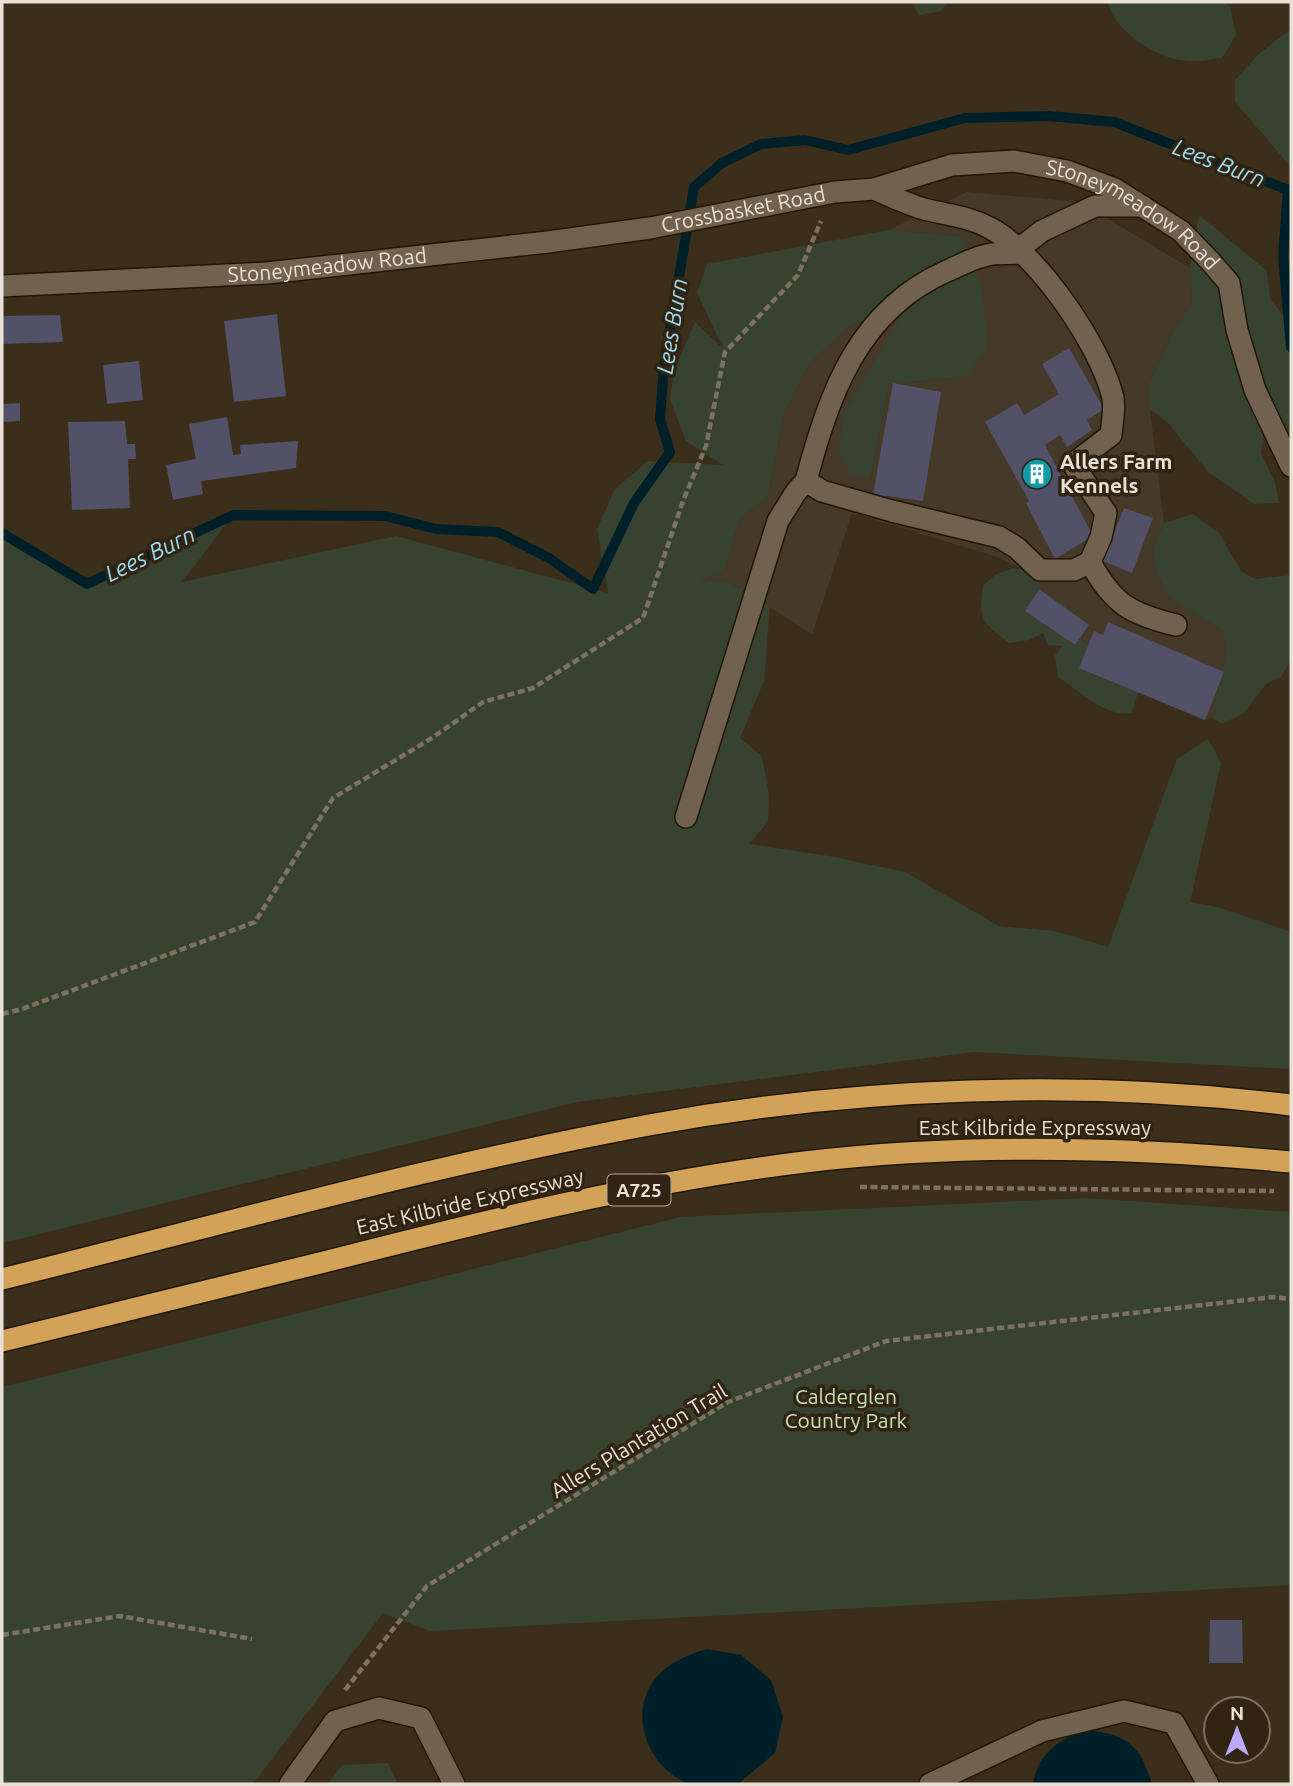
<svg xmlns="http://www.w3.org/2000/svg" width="1293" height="1786" font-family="Ubuntu,sans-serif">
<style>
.commercial{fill:#45392a}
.green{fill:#374330}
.water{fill:#002029}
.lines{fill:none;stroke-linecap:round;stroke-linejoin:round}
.stream{stroke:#002029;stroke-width:10}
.building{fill:#535167}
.minor-casing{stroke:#221605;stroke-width:24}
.highway-casing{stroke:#221605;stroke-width:24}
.path{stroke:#7d7261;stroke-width:4.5;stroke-dasharray:7 3.5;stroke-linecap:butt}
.minor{stroke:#70624e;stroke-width:21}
.highway{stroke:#d1a258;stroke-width:21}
.labels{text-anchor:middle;stroke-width:7;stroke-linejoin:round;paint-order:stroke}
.shield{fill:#312412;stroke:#b2a89a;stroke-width:2}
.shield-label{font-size:19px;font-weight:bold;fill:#e9e1d5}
.street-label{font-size:21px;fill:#e9e1d5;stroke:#312412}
.poi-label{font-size:21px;font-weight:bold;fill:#e9e1d5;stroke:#312412;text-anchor:start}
.park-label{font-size:21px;fill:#c5e4b3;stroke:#312412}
.water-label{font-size:23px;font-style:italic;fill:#9adbf1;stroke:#312412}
</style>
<rect width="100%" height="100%" fill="#3b2e1b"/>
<!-- commercial -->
<path class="commercial" d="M967,192L1080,202L1190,268L1192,302L1176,327L1150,381V409L1164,523L1154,544V563L1166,595L1222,631L1227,649L1212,717L1205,720L1079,668L1080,639L1075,645L1025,611L1039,589L1035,576L998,557L852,513L812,634L726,580L695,583L724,571L739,521L768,495L784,413L808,365L847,328L886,311L903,314L877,362L870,479L889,384L965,377L960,236L889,230Z"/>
<!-- green -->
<path class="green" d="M912,2H948L941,11L919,15Z
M1107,2H1224L1230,7L1236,35L1222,58C1212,59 1200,62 1189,61C1157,60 1116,32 1107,2Z
M1291,29V167L1235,102V80L1260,53Z
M1199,215L1267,271L1270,299L1291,325V435L1286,428H1265L1261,453L1275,482L1279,503L1254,504L1208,472L1169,424L1150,409V381L1176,327L1192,302L1190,268Z
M889,230L960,236C983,280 986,303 986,352L965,377L889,384L870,479L850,474L838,451L845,412L902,315L886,311L847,328L808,365L784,413L768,495L739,521L724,571L698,582L725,580L770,605L764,681L740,738L762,756L769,794L768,822L749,844L829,856L905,872L999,926L1055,931L1108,947L1177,759L1208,739L1221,763L1190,902L1221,908L1291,932V1069L974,1052L577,1102L2,1243V533L87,584L233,515L182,582L396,536L608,593L597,529L615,489L648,461L723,465L686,441L670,399L674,371L695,322L724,350L697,293L707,264Z
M1193,514L1219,533L1241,571L1255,579L1291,575V659L1282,676L1266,684L1244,713L1222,724L1212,717L1227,649L1222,631L1166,595L1154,563V544L1164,523Z
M1013,568L1024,570L1036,576L1039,589L1025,611L1074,645L1080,638L1138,692L1132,713C1104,717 1080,691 1058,677L1055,655L1063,646L1048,645L1043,633L1029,640L1009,643C982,622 978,621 983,585L995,575Z
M1086,1198L1291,1212V1585L429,1631L383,1613L253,1784H2V1387L681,1217Z
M388,1763L398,1784H328L342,1765Z"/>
<!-- water -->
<path class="water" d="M706,1649L741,1655L771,1680L783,1717L775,1753L738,1784C724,1784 703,1786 690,1784C649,1770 626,1713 656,1678C669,1662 686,1656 706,1649Z
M1087,1730C1128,1735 1140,1745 1152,1784H1033C1038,1753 1059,1739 1087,1730Z"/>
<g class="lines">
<!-- stream -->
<path class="stream" d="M2,533L87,584L233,515L385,516L436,529L498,532L549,558L593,589L634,503L670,452L660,419L664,366L694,187L722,163L761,144L805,140L848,150L965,118L1049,116L1114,122L1288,190L1283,256L1291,347"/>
</g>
<!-- building -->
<path class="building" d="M277,314L286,396L234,402L224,321Z
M60,315L63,342L2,344V316Z
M1069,348L1104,409L1087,420L1092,430L1067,447L1060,435L1045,445L1093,536L1055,559L1026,503L1029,501L985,422L1017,403L1024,415L1059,394L1042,364Z
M139,361L143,400L107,404L103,365Z
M893,383L941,392L923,501L873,494Z
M20,403V421L3,422L2,404Z
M227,417L233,455L241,454L240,445L298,441L296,468L201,481L203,494L173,500L166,465L196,459L189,424Z
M125,421L127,444H135L136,459H128L130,508L72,510L68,422Z
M1124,508L1153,518L1132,573L1103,561Z
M1039,589L1089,625L1075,645L1025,611Z
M1108,622L1224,672L1205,720L1079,668L1094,631L1103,635Z
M1210,1620H1242L1243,1663H1209Z"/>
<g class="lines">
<!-- minor casing -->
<g class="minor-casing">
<g id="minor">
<path d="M874,189C890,196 907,204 924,209C947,215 968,216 990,228C1037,253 1101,346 1113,398C1115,409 1112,423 1111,435L1073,464L1106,513L1101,537L1090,562C1113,604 1130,614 1176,625"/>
<path d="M1020,248L1042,231L1095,206H1142"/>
<path id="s1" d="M2,286L267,273L548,242L650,228L835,192L874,189L952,165L1014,161L1067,171L1115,189L1181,231L1210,261L1229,283L1237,330L1255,390L1291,466"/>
<path d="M806,481C829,394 858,310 947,271C961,265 976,256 992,254C1002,253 1013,254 1024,253"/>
<path d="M686,817L778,521L796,492L806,481L822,491L892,511L999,537L1017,548L1040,570H1074L1090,562"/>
<path d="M290,1784L335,1721L379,1708L421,1718L454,1784"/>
<path d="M930,1784L1042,1731L1124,1711L1174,1723L1208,1784"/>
</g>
</g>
<!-- highway casing -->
<g class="highway-casing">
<path id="highway" d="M2,1279C217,1226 431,1165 649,1125C856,1087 1082,1079 1291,1105
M2,1341C111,1314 219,1288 328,1261C485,1221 644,1181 805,1162C965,1143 1131,1147 1291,1162"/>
</g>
<!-- path -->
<path class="path" d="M2,1014L22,1009L255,922L333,798L432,738L483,702L533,688L643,618L683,501L706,446L725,352L798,275L821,221
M860,1187L1274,1191
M2,1635L120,1616L252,1639
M345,1690L427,1586L728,1402L886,1341L1273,1297L1291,1299"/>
<!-- minor -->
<use href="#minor" class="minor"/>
<!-- highway -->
<use href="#highway" class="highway"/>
</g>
<!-- icons -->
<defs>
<g id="building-disc" transform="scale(1.575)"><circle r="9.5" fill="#0f9aa8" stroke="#312412"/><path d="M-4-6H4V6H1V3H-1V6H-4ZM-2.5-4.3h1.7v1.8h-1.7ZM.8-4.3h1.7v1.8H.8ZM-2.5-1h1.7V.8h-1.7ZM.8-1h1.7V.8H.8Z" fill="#fff"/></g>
</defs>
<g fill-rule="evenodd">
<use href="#building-disc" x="1037" y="474"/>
</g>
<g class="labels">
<!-- shield labels -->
<rect class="shield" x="607.5" y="1174.5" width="63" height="31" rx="5"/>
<g class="shield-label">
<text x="639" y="1197">A725</text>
</g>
<!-- street labels -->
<g class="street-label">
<text dy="7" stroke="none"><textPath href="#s1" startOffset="746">Crossbasket Road</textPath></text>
<text dy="7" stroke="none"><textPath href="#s1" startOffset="1155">Stoneymeadow Road</textPath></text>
<text dy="7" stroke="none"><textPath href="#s1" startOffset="326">Stoneymeadow Road</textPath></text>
<text x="1035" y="1135">East Kilbride Expressway</text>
<text transform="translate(470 1202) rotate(-13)" y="7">East Kilbride Expressway</text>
<text transform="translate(639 1441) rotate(-31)" y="7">Allers Plantation Trail</text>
</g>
<!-- poi labels -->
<g class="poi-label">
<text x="1060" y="469">Allers Farm<tspan x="1060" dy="24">Kennels</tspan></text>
</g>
<!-- park labels -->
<g class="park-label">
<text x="846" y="1404">Calderglen<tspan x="846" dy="24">Country Park</tspan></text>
</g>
<!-- water labels -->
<g class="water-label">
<text transform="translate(1219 163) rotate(21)" y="8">Lees Burn</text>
<text transform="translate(672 326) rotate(-81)" y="8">Lees Burn</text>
<text transform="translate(150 554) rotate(-26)" y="8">Lees Burn</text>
</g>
</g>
<!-- border -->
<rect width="1293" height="1786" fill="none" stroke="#e9e1d5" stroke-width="7"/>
<!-- north arrow -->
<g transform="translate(1237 1730)"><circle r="33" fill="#312412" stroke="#7b7060" stroke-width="2"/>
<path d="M0-5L12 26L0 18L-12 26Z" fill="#b9abf7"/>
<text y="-10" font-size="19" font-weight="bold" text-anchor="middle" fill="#e9e1d5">N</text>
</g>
</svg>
